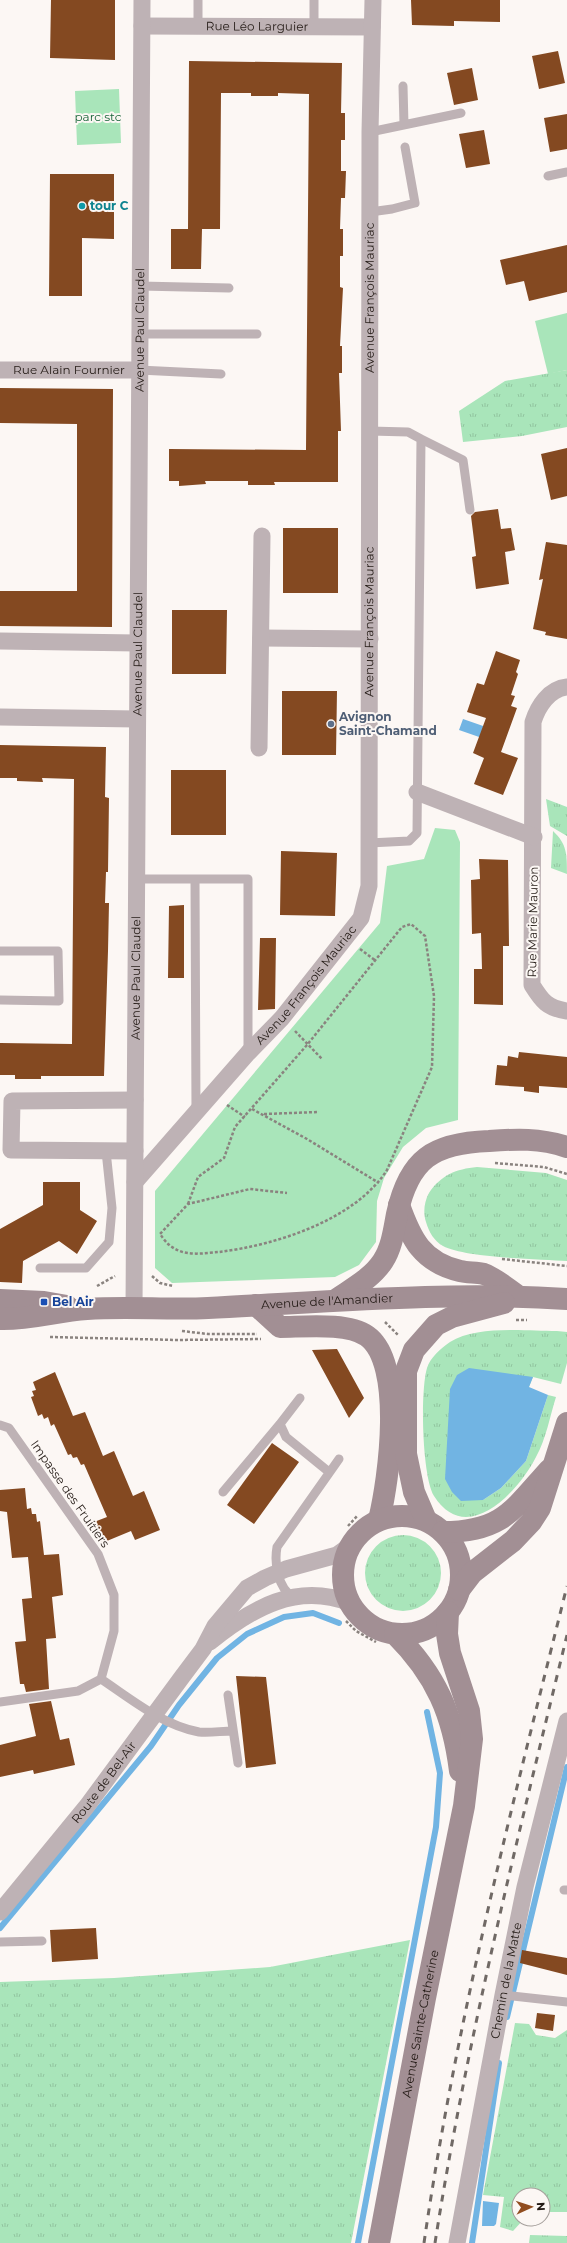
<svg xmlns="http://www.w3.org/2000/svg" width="567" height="2243" font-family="Montserrat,sans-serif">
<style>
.grass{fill:url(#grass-tufts)}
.park{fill:#a9e5ba}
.water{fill:#71b4e3}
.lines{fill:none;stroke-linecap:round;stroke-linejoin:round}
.stream{stroke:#71b4e3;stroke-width:6}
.building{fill:#844921}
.path{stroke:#8a837f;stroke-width:2.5;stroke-dasharray:3 2;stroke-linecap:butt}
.lane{stroke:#beb2b5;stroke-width:9}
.street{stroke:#beb2b5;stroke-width:17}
.secondary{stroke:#a28f94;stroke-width:22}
.rail{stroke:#706965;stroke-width:3;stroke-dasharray:7 7;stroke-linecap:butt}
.culture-dot{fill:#0f9aa8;stroke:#fcf7f4;stroke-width:1.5}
.service-dot{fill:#5c6f8a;stroke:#fcf7f4;stroke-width:1.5}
.transit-dot{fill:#1a4fb4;stroke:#fcf7f4;stroke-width:1.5}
.labels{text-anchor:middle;stroke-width:4;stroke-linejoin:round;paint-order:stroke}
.street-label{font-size:12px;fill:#231a15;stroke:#fcf7f4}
.park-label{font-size:12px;fill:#176338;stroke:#fcf7f4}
.culture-label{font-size:12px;font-weight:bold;fill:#0d838f;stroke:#fcf7f4;text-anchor:start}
.service-label{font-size:12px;font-weight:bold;fill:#4e5e75;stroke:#fcf7f4;text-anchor:start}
.transit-label{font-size:12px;font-weight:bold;fill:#164399;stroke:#fcf7f4;text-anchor:start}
</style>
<defs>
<pattern id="grass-tufts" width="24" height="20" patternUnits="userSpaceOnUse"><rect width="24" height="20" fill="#a9e5ba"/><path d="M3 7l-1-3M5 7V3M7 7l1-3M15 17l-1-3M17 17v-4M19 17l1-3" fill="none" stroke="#91c49f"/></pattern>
</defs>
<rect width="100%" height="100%" fill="#fcf7f4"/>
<!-- grass -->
<path class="grass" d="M567,370V427L522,436L463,442L459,411L505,381Z
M546,799L567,807V836L550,826Z
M553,831C567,844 567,854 567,874L551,868Z
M477,1167L546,1173L567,1180V1261C539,1259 465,1258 443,1246C434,1241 429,1232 426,1222C423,1213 424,1202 429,1193C441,1175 456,1169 477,1167Z
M557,1331L567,1332V1363L561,1384L533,1377L483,1500L501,1488L526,1461L548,1395L556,1397C550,1416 546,1439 536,1457C519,1491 467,1548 434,1496C422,1476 420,1392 427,1368C430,1358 441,1348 450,1342C477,1325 526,1331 557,1331Z
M365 1573a38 38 0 1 1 76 0a38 38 0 1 1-76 0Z
M410,1940L351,2243H0V1982L114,1978L270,1967Z
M515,2023L529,2024L536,2035L555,2038L567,2030V2212H543V2195H519V2219H524L513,2231L500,2227L504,2197L483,2195Z
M530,2235L567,2236V2243H529Z"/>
<!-- park -->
<path class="park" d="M119,89L121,143L77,145L75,91Z
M567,313V370L548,374L535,321Z
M435,828L455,830L460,842L458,1120L426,1128L403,1147L384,1178L377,1201L376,1242L359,1265L335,1277L172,1283L155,1268V1191L380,923L387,866L424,859Z"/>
<!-- water -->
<path class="water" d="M463,719L486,727L482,738L459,730Z
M469,1368L533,1377L529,1387L548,1395L526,1461L501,1488L483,1500L461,1501L452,1492L445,1479L450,1389L457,1375Z
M483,2201L499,2203L496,2224L494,2226H482Z"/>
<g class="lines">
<!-- stream -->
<path class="stream" d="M0,1928L151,1746L179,1705L217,1658L247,1634L284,1617L313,1613L339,1623
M507,2017L567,1767
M358,2243L436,1827L440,1773L427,1712
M472,2243L499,2063"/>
</g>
<!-- building -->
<path class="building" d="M51,0H115V60L50,58Z
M411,0H500V22L454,21V26L412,25Z
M558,51L565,83L539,89L532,56Z
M189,61L342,63L341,113H345V140H341V171H346L345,198H341L340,229H343V256H340V287L343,288L340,346H342V373H339L341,431H338V482H274L275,485H248V481H205L206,484L179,486V481H169V449L306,450L309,94L278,93V96H251V93H221L220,229H188Z
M472,68L478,100L454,105L447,73Z
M567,114V149L550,152L544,118Z
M484,130L490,164L466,168L459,134Z
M50,174H114V239L82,238V296H49Z
M171,229H202L201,269H171Z
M567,245V292L529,301L524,281L506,285L500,260Z
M0,388L113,389L112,627L0,626V591H77V424L0,423Z
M567,448V496L551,500L541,454Z
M498,509L501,529L511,528L515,550L505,552L509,584L476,589L472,557L476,556L471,516L475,512Z
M283,528H338V593H283Z
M546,542L567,545V639L545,635L546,632L533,629L543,579L539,580Z
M172,610H227L226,674H172Z
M496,651L520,660L516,672L518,674L511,695L515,696L511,706L517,708L501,752L518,758L503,795L474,784L484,758L473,753L486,718L467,712L477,683L484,685Z
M282,691H337L336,755H282Z
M0,745L106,747L105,797L109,798L108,872H106L105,903H109L108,951L104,1076H41V1079H15V1075H0V1043L72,1044L74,779L42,778L43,782L17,781V778H0Z
M171,770H226V835H171Z
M281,851L337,853L335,916L280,915Z
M479,859L508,860L509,946H503V1005L474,1004V969H482L481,933L472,934L471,880L480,879Z
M184,905V978H168L169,906Z
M260,938H276L275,1009L258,1010Z
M519,1052L567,1057V1088L539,1086V1093L524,1091V1087L495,1085L497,1065L507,1066L508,1056L518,1058Z
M43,1182H80V1210L97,1221L77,1254L59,1241L23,1261L22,1283L0,1282V1229L43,1205Z
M337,1349L364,1398L349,1418L312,1350Z
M55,1372L73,1416L85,1412L103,1456L114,1451L133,1496L144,1491L160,1530L135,1540L131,1531L102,1543L94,1522L107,1517L84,1464L81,1465L77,1457L73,1458L71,1454L68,1455L54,1424L51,1426L48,1417L44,1419L42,1414L38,1416L31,1397L34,1396L32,1391L36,1390L33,1382Z
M272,1443L299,1462L254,1524L227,1505Z
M25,1488L27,1509L31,1508L32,1514H36L37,1522L40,1521L44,1555L59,1554L63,1595L52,1597L56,1638L46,1639L49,1689L26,1692L24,1684H20L15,1642L26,1641L22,1599L32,1598L28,1557L12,1558L7,1512L0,1511V1490Z
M236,1676L266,1677L276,1764L246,1768Z
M51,1701L60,1740L69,1738L75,1765L34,1774L33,1770L0,1777V1745L36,1736L29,1704Z
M96,1928L98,1959L52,1962L50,1930Z
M522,1950L567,1958V1975L520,1963Z
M537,2013L555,2015L553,2031L535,2028Z"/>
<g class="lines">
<!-- path -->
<path class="path" d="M360,949L376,961
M295,1031L322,1059
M227,1105L245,1117
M252,1109L307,1139L379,1183
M264,1114L319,1112
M495,1163L544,1167L567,1174
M188,1204L198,1177L224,1158L235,1127L307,1045L402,927L411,924L425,936L434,996L432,1067L387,1170C355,1220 276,1245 219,1252C204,1253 186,1257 172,1247C167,1244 163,1238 160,1234L188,1204L250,1189L287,1193
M502,1259L567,1266
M152,1276L160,1283L173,1286
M97,1286L115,1276
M516,1320H527
M385,1322L399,1336
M182,1331L208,1334H257
M50,1337L177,1340L261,1339
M348,1526L358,1515
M346,1621L356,1631L376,1642"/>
<!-- lane -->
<path class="lane" d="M198,26V0
M314,26V0
M403,86L404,125
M370,132L461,113
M548,176L567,172
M370,212L392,209L415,203L405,147
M140,286L229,288
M139,334H257
M139,370L221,374
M421,439L463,460L470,510
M369,843L409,841L417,833L421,439L408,432L370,431
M136,879H248V1051
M195,879L196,1112
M0,951H58L59,1001L0,1000
M40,1268H86L109,1242L112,1208L106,1151
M300,1398L280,1424L286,1437L329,1472
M0,1425L9,1428L98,1554L114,1595V1631L101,1679L78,1691L0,1702
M223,1492L280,1424
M293,1597C278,1588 274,1564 277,1547L339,1459
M101,1679C131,1699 162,1725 199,1732C210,1733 222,1731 233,1731
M228,1695L238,1763
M564,1890H567
M0,1942L42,1941
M503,1995L567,2002"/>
<!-- street -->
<g class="street">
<path id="s1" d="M142,26L372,27"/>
<path id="s2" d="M0,370H139"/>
<path d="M261,638L370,639"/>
<path d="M0,641L137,643"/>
<path d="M567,687C549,689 538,706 533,722L532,985C542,1001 547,1008 567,1011"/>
<path d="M0,717L137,719"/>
<path d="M259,748L262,536"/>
<path d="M417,792L534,837"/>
<path d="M135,1151L11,1150L12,1101L135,1100"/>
<path id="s3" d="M135,1182L248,1053L282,1018L361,918L369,886L370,132L373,0"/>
<path id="s4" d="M134,1309L142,0"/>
<path d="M210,1642C252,1608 297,1582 350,1603"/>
<path id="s5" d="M0,1912L87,1806L182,1677L203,1649L215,1626L247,1588L265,1578L286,1569L337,1555L351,1545"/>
<path id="s6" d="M457,2243L503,1995L525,1887L567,1721"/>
</g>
<!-- secondary -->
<g class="secondary">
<path d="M399,1205C411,1239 422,1262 460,1271C468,1273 476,1272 484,1274C495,1278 508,1289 518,1296"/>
<path d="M337,1299C353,1288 372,1278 383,1261C392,1247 394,1230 397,1214C409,1159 433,1143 489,1141C516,1139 540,1138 567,1147"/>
<path d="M0,1300L44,1302L67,1306"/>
<path d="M256,1305L280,1327C303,1327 347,1322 367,1336C405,1363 389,1479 379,1520"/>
<path id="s7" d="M0,1319C30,1320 57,1311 87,1309C127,1306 168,1310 208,1308C328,1302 447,1291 567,1299"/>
<circle cx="402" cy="1575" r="59"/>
<path d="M426,1520L414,1492L406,1454V1371L414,1350L436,1325L452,1317L504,1303"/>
<path d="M443,1532C502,1532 513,1510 549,1470"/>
<path d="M459,1590L472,1573L513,1541L531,1522L540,1508L567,1423"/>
<path d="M395,1634C436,1675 453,1714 460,1771"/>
<path id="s8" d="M379,2243L425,1998L464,1806L472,1739L469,1711L450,1653L447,1634L448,1612"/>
</g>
<!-- rail -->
<path class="rail" d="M424,2243C456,2021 513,1803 567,1586
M435,2243C467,2038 518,1837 567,1635"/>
</g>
<!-- markers -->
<circle class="culture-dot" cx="82" cy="206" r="4"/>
<circle class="service-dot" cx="331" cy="724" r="4"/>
<rect class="transit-dot" x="40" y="1298" width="8" height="8" rx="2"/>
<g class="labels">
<!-- street labels -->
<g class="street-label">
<text dy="4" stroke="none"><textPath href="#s1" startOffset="115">Rue Léo Larguier</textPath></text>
<text dy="4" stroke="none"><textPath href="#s3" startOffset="969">Avenue François Mauriac</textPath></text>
<text dy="4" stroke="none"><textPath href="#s4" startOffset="979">Avenue Paul Claudel</textPath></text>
<text dy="4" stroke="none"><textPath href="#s2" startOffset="69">Rue Alain Fournier</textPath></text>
<text dy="4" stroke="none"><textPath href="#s3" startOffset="645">Avenue François Mauriac</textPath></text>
<text dy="4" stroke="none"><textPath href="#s4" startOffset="655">Avenue Paul Claudel</textPath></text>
<text transform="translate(533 922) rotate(-89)" y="4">Rue Marie Mauron</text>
<text dy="4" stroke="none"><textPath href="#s4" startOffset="331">Avenue Paul Claudel</textPath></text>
<text dy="4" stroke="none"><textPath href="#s3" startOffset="261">Avenue François Mauriac</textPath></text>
<text dy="4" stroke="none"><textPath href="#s7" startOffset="328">Avenue de l'Amandier</textPath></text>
<text transform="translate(70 1494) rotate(55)" y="4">Impasse des Fruitiers</text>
<text dy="4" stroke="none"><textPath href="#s5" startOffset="166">Route de Bel-Air</textPath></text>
<text dy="4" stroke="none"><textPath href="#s6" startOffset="267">Chemin de la Matte</textPath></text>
<text dy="4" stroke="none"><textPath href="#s8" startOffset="223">Avenue Sainte-Catherine</textPath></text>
</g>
<!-- park labels -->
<g class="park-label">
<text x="98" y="121">parc stc</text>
</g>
<!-- culture labels -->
<g class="culture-label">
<text x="90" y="210">tour C</text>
</g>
<!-- service labels -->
<g class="service-label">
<text x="339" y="721">Avignon<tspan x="339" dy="14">Saint-Chamand</tspan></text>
</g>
<!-- transit labels -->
<g class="transit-label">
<text x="52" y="1306">Bel Air</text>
</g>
</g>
<!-- north arrow -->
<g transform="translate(531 2207) rotate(87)"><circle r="19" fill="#fcf7f4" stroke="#a59f9b"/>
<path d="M0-3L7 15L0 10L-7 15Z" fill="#914d1f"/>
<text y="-6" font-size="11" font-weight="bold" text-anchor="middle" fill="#231a15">N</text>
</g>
</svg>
